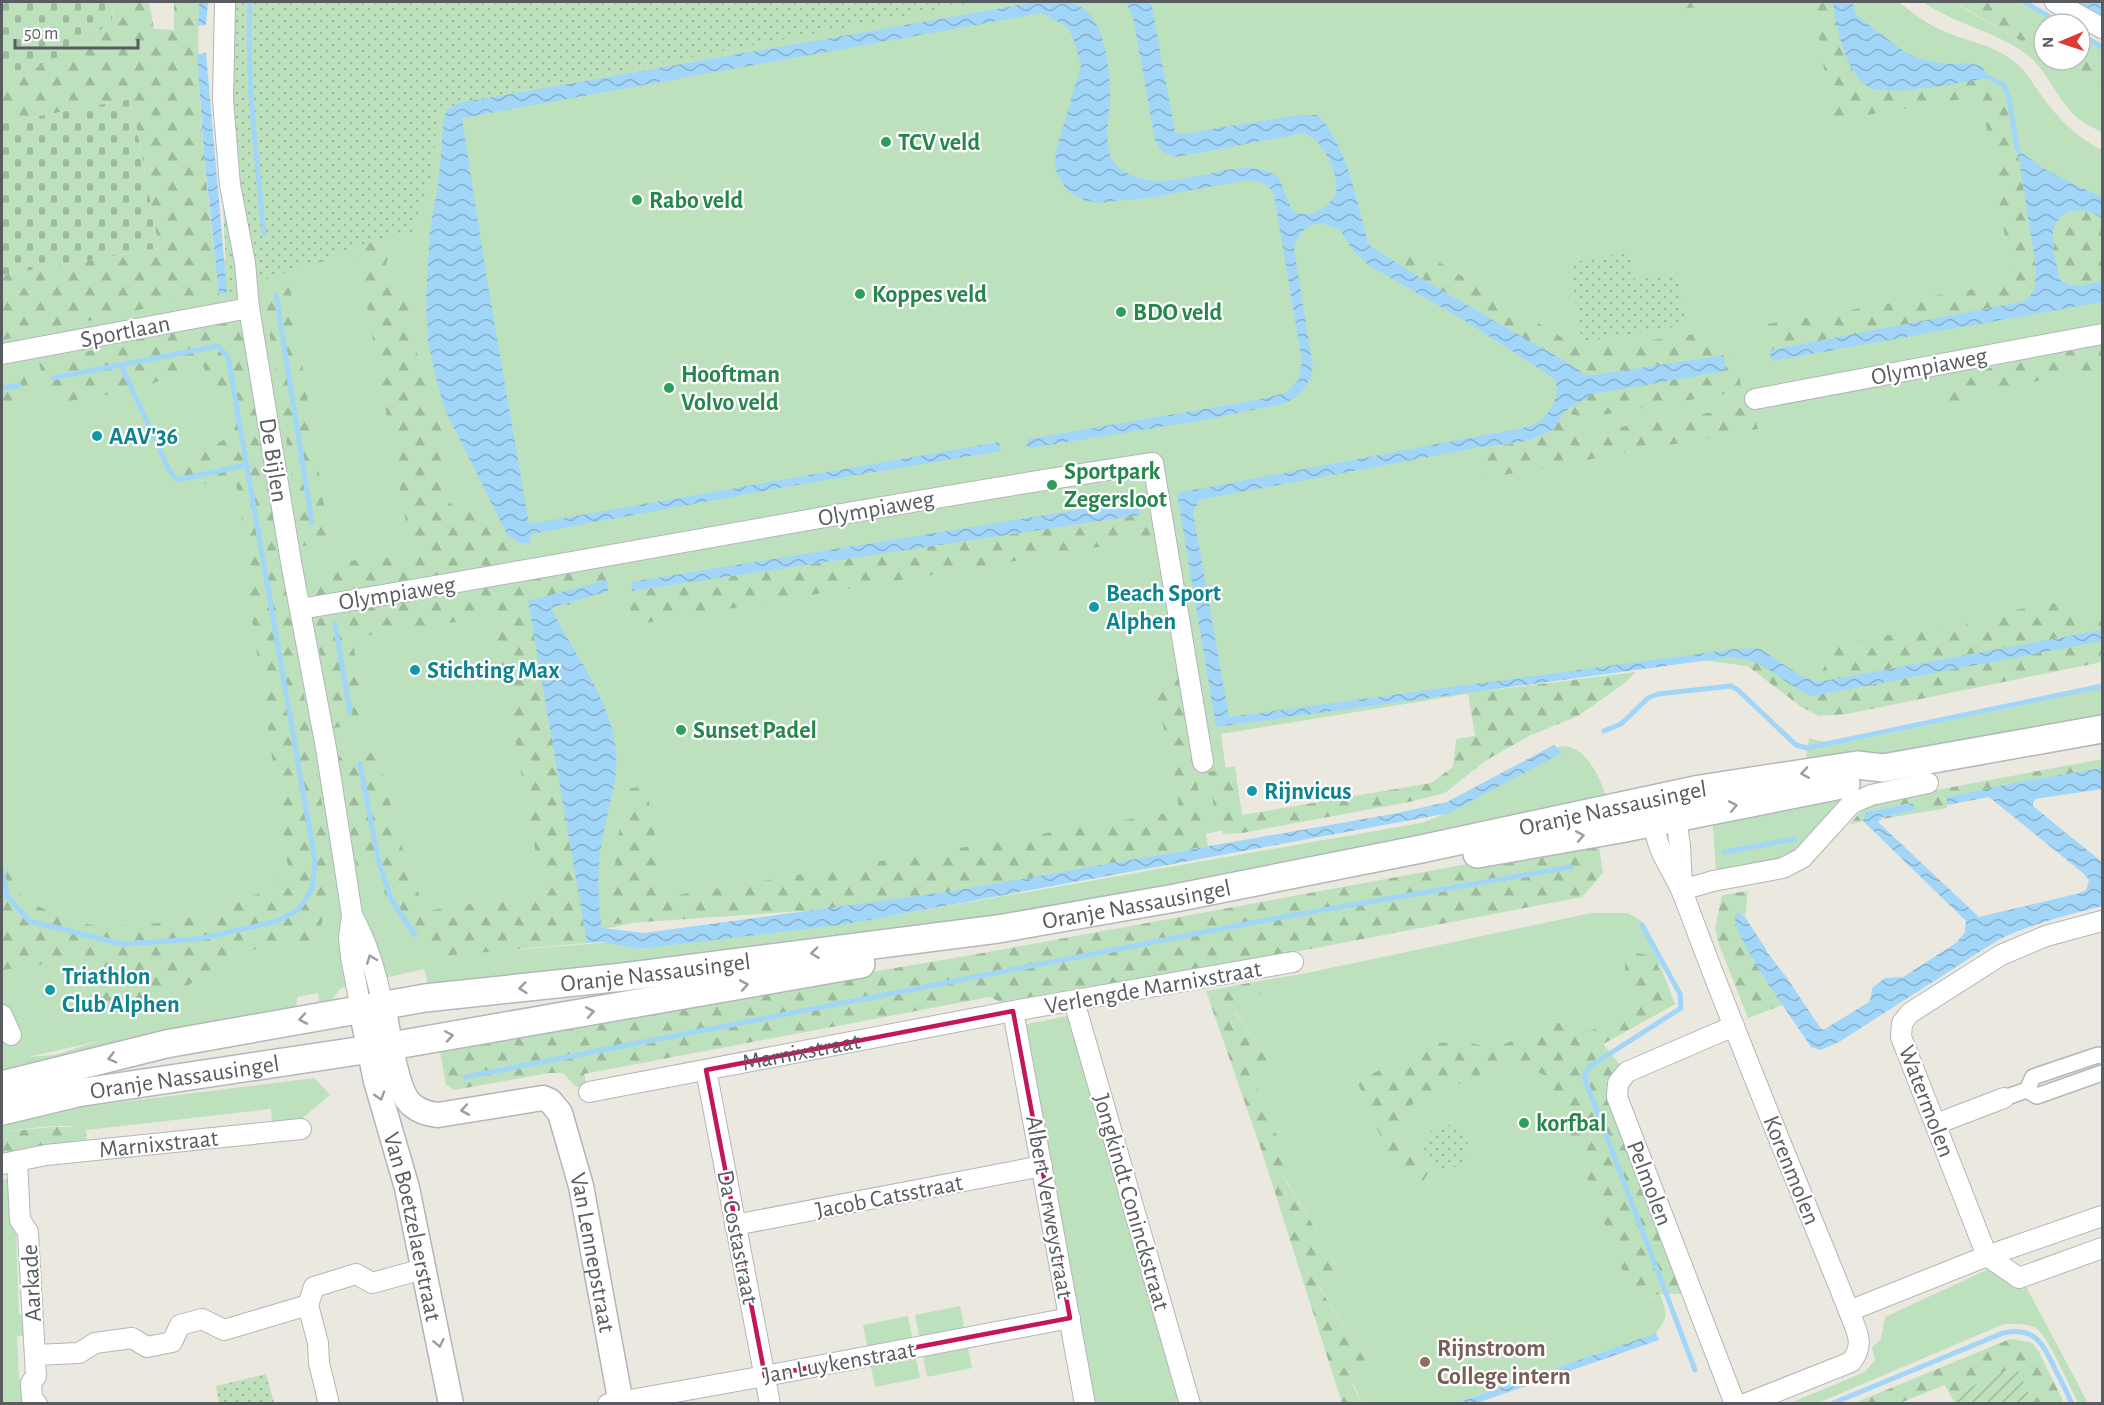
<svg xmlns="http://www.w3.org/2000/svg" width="2104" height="1405" font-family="'Alegreya Sans',sans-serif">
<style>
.grass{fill:#bee1bd;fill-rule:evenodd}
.forest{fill:url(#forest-firs)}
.cemetery{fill:url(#cemetery-stones)}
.park{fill:url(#park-dots)}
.garden{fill:url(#garden-furrows)}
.water{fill:url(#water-waves)}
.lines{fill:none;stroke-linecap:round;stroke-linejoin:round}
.stream{stroke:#a1d6f9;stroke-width:5}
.pedestrian-casing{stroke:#b2b6ba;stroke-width:18}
.minor-casing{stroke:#b2b6ba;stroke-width:22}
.tertiary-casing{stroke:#b2b6ba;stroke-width:27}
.secondary-casing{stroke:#b3b7bc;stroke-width:30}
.pedestrian{stroke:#fff;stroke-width:15}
.minor{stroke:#fff;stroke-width:20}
.tertiary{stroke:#fff;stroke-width:24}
.secondary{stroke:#fff;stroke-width:27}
.oneway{stroke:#9b9da0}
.marked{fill:none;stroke:#c2185b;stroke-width:4.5;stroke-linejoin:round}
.leisure-dot{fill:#2e9e5b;stroke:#fff;stroke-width:2}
.culture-dot{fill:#0f9aa8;stroke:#fff;stroke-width:2}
.education-dot{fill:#8d6e63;stroke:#fff;stroke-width:2}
.labels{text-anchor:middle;stroke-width:4.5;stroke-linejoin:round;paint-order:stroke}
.leisure-label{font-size:24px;font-weight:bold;fill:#27864d;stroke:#fff;text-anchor:start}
.street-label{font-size:24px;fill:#585c60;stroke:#fff}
.culture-label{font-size:24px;font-weight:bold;fill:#0d838f;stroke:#fff;text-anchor:start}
.education-label{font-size:24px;font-weight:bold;fill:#785e54;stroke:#fff;text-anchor:start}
</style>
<defs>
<pattern id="forest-firs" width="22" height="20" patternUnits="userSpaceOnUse" patternTransform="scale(1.5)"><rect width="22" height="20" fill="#bee1bd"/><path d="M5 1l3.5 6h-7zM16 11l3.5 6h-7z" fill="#9dba9d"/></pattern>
<pattern id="cemetery-stones" width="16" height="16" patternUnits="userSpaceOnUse" patternTransform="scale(1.5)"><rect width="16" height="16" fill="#bee1bd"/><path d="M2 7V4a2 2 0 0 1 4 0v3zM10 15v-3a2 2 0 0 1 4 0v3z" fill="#9dba9d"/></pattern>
<pattern id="park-dots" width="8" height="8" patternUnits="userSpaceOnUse" patternTransform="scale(1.5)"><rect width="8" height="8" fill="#bee1bd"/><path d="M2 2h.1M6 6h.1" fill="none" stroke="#9dba9d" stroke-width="1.8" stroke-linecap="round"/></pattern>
<pattern id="garden-furrows" width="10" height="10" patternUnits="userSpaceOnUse" patternTransform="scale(1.5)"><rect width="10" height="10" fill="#bee1bd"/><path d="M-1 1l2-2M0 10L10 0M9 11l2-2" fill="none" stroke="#9dba9d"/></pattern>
<pattern id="water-waves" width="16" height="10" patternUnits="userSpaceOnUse" patternTransform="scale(1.5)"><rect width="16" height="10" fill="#a1d6f9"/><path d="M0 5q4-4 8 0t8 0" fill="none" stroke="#86b1cd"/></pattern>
</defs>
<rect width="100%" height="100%" fill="#ebe8e0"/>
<!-- grass -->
<path class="grass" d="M768,2H1899C1911,12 1926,23 1941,30C1966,42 1994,44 2016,63C2027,72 2033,84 2041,95C2057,117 2077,138 2102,150V649L1828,700L1753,667L1688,658L1221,734L1234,828L1126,850L632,923L515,950L856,922L1421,823L1440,816L1551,749C1555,748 1561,746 1565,746C1591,749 1604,788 1610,809L941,929L429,987L424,969L341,988L333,999L320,1006L318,993L297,997L296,1008L2,1076V322L247,255L419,106ZM99,1041L54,1055L27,1057H28Z
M1923,2H1963L1961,7L2040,51L2044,54V60H2053L2095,92L2102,78V132C2093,128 2083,123 2075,116C2055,97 2046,66 2022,51C1991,30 1953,23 1923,2Z
M1986,2H2018L2058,24H2044V34Z
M2080,37L2102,49V67L2080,55Z
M2102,688V721L2024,736L1805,766L1809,738C1829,746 1852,740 1873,737Z
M1852,791L1804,854L1716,872L1712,815Z
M1591,913H1628L1644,923L1675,1004L1587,1053L1635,1303L1660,1294C1667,1314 1669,1316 1656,1333L1456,1403H1361L1356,1389L1349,1379L1369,1366L1317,1283L1338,1271L1327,1248L1284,1177L1294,1169C1277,1139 1264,1110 1254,1077L1268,1070L1269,1062L1266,1055L1235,1011L1273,984L1270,979L1302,974Z
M1067,1016L1071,1020L1181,1403H1091L1022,1025Z
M314,1078L330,1095L298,1122L272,1125L271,1109L86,1130C72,1121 19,1130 2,1132V1123L66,1109Z
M14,1177L19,1313L28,1323L27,1336H17L19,1379L25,1378L28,1403H2V1180Z
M1991,1268L2023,1281L2088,1403H2078C2070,1387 2049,1338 2037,1329C2028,1323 2014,1324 2004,1324L1818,1403L1788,1404L1865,1372L1875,1360L1872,1347L1881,1339L1885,1317Z
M960,1306L965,1331L920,1340L915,1315Z
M908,1316L913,1341L868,1350L863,1325Z
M967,1342L972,1368L927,1377L922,1351Z
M915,1353L920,1378L875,1387L870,1362Z"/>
<!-- forest -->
<path class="forest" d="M113,2H149L154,29L174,30V2H199C195,100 208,197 219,295L179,301L2,340V275L159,248L131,99L2,123V74L39,66L112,19Z
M1667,2H1724L1672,11L1669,9Z
M1813,2H1833L1839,36L1856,76L1880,91L1990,78L2004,85L2009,99L2036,267L2035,289L2026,301L1770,350L1767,324L1997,285L2007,279L2009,260L1982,101L1975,97L1855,117L1832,116Z
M1963,2H1986L2044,34V54L1961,6Z
M2080,55L2102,67V78L2095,92L2053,60H2080Z
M2079,209L2094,212L2102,219V280C2086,286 2076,289 2060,280C2057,262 2044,223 2065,212C2068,211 2074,210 2079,209Z
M397,225L385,268L386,279L412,298L418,363L447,447V468L443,493C455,513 460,510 481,506L520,564L311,599L308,569L411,550L358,257L275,268Z
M1416,248L1574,345L1587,349L1696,334L1723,355L1735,353L1742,391L1584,418L1564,412L1593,394L1726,367L1724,355L1588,376L1570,364L1427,282L1382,254Z
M289,280L330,544L303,546L262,286Z
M241,317L325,822L329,899L318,935L298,947L268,943L220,966L180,990L98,1021L89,958L2,970V844L6,864L22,899L71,921L103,927L161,923L213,912L265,891L288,866L245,571L250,564L235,478L182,488L179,464L236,433L200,360L142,389L51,404L39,364L155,334Z
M2102,344V369L1961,395L1964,412L1955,413L1947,406L1943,378Z
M24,370L31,399L2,404V373Z
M1752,406L1758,429L1481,479L1476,448C1502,444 1545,446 1558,420L1583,433Z
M1152,513L1155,533L1140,540L633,625L630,612L632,591Z
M605,565L612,597L551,608L543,597L528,601L587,943L431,957L388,902L376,871L358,875L337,757L378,752C390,805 403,860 426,911L543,893L493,616L352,638L367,724L333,728L314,621L339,611Z
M2079,599L2084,624L2102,621V630L1818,682L1833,645L1967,621L1969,634L1995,630L1992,614Z
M2102,641V662L1847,714L1819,716L1800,706L1738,659L1755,658L1798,685L1956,668Z
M1636,672L1625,683L1578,716L1529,736L1485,761L1445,793L1409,802L1242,833L1223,834L1215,813L1208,772L1235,766L1242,815L1431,783L1453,767L1456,739L1475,736L1468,693Z
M1178,677L1208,846L927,897L832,909L614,924C611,880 618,832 626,789L646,786L666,897L1179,811L1176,782L1153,681Z
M2102,759V768L1947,797V808L1882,819L1878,822L1881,817L1914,811L1912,803L1865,812L1863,821L1849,825L1864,808L1904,796Z
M1598,840L1603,873L1582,897L1097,990L1090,986L1000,1002L990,997L584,1074L587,1086L576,1087L563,1073H549L454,1090L446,1085L439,1046L983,953Z
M1748,891L1745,917L1742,913L1753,959L1783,1005L1748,1018L1718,942L1715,928L1722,895Z
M1637,953L1653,956L1675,1004L1603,1044L1620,1065L1606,1081L1684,1294H1659L1635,1303L1548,1077L1511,1059L1491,1066L1476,1078L1416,1098C1395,1138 1402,1138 1429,1171L1421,1185L1402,1186L1357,1081L1437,1043L1465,1042L1493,1048L1518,1039L1544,1023H1563L1589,1031L1622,1020L1642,1004L1625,983V962Z
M1270,979L1274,984L1235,1012L1266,1055L1269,1062V1070L1254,1077C1264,1110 1277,1139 1295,1169L1284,1178L1327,1248L1338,1271L1317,1284L1369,1366L1350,1379L1361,1403H1342L1262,1152L1206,991Z
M52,1127H81L86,1130L87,1145L2,1158V1132Z
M2010,1339L2030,1342L2038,1350L2064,1403H2034L2016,1366L1951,1396L1945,1385L1900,1403L1852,1404Z"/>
<!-- cemetery -->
<path class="cemetery" d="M2,2H113L112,19L85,43L39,66L2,74Z
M131,99L159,248L2,275V123Z"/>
<!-- park -->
<path class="park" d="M214,2H975L548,85L438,109L433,172L412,232L381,239L227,293Z
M1630,252L1635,280L1677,273L1686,325L1582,342L1569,263Z
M1424 1147a22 22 0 1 1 44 0a22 22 0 1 1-44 0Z
M266,1374L274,1403H219L216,1386Z"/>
<!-- garden -->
<path class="garden" d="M2016,1366L2034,1403H1955L1951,1396Z"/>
<!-- water -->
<path class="water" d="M199,2H208L206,25L198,26Z
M1036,2C1049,1 1064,0 1077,5C1105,15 1111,73 1110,99C1109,119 1104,138 1111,158C1113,163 1122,170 1127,173C1164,194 1213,166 1252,168C1260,168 1270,173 1278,176L1291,208C1301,223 1332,208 1336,192C1339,178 1327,150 1316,141C1313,138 1308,135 1304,133L1176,157L1162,152L1155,140L1133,18L1126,2H1151L1175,132L1181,134L1299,115H1318C1349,149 1356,201 1369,245L1427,282L1570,364L1588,376L1724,355L1725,370L1720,372L1593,394L1564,412L1553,430L1527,441L1476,448L1199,500L1193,512L1229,717L1734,649L1759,648L1801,676L1818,682L2102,630V641L1812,696C1793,689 1780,676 1763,666C1753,660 1742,659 1731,657L1216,727L1177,493L1522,428C1528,426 1537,424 1541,420C1553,410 1560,393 1555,379L1467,322L1368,265L1352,249L1340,230C1334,228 1327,224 1321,224C1306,222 1298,237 1294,248L1313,367L1310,379L1300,394L1286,403L1204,420L1030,448L1027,446L1028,439L1251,401L1285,393L1298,381L1302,362L1274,195C1269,183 1260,182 1248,180L1154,197L1099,203L1083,200L1067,191L1055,169L1056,151L1081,65L1073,38L1067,27L1042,13L462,118L486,274L529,524L999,442L1001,451L791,486L531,534L530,543H519L508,536L445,410L435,375L428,340L426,298L430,230L438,184L444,119L447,109L459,103Z
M1833,2H1852L1857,16L1905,52L1918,58L1934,62L1952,64L1969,63L1981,66L1990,78C1964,81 1887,99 1867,86C1845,71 1836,26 1833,2Z
M2072,2H2102V20Z
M206,53L227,293L219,295L204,155L197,54Z
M2017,148C2041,171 2073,183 2102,197V219C2093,212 2084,208 2072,211C2041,218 2056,258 2060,280C2076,289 2086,286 2102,280V302L1772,361L1770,350L2026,301L2035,289L2036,267Z
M1138,500L1140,515L632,591L631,582Z
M607,580L608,591L551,608C574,654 610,698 616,750C619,780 607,811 602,841C597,870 597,899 602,928L644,933L947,892L1398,813L1447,802L1554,745L1562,753L1449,813L847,924L639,949L603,942L587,943L528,601Z
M2102,768V789L2035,799L2033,803V806L2102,862V906C2067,915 2031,924 1998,940L1839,1042L1820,1050L1811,1047C1797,1025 1731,936 1735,915L1739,913L1745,917L1766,949L1767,952L1787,978L1821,1029H1825L1869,1002L1871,997L1872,988L1885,978L1903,977L1956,943L1965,932L1966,921L1863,821L1865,812L1913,803L1914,811L1881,817L1878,822L1979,917L2080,893L2086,890L2089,880L2083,873L1989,797L1947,805V797L2014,783Z
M1656,1333L1659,1340L1477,1403H1456Z"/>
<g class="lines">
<!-- stream -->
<path class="stream" d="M250,2C246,79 257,157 264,234
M2024,2L2062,24
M2080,34L2102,47
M1990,78L2004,85L2009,99L2017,148
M276,295L312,523
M121,365L169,470L177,480L246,465
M2,388L19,385
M335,624L350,713
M1604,731L1621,724L1648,698L1658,694L1731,686L1738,690L1796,745L1807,748L2102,686
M360,764L379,863L391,899L415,935
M1724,852L1795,839
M2,870L7,896L29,921L123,944L198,939L278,921L299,909L312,889L315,861L228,357L218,346L53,378
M1642,925L1680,994L1681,1008L1589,1067L1584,1077L1695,1370
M465,1077L1266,920L1571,867
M1831,1404L2003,1333C2035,1326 2043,1344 2055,1369C2061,1381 2067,1392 2072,1404"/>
<!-- pedestrian casing -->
<g class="pedestrian-casing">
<path id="pedestrian" d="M2027,1090L2037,1096L2102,1073
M2004,1098L2027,1090L2033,1077L2098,1055L2102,1056"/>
</g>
<!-- minor casing -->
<g class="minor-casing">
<g id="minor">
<path d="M225,2L223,100L230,185L245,263L249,308L291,562L326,748L343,856L352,915L349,938L351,957L361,1009"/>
<path d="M2055,2L2102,28"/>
<path d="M2,354L249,308"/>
<path d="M1755,399L2102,334"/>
<path d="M300,609C584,562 868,506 1153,463L1203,762"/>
<path d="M1666,808L1676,818L1680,846L1682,886"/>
<path d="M1655,810C1651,850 1673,866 1685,899C1736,1038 1794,1174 1849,1311L1987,1256L2102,1216"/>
<path d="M1682,890L1713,881L1783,868L1802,858L1851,804L1871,795L1928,783"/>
<path d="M352,915C368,944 376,973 383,1006"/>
<path d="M2102,921L2046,936L2001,955L1910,1013L1902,1023L1901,1037L1987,1256L2019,1278L2102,1248"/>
<path d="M1074,1001L1190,1404"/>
<path d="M1013,1011L1085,1404"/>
<path d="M2,1015L11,1035"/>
<path d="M1734,1026L1627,1072L1618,1083L1617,1097L1735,1404"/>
<path d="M706,1070L770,1404"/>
<path id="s1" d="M589,1092L1013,1011L1293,962"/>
<path d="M1936,1124L2004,1098"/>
<path d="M17,1161L20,1220L28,1232L36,1376L31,1383L32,1399L37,1404"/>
<path id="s2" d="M2,1164L46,1155L301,1129"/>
<path d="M735,1225L1042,1166"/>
<path d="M308,1305L318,1343L319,1363L329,1404"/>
<path d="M35,1355L79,1353L95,1343L132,1338L147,1347L172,1342L180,1325L202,1319L224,1330L308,1305L314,1287L356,1274L372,1283L423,1269"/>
<path d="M608,1404L765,1376L1070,1318"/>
<path d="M1745,1404L1851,1362C1866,1343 1856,1331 1849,1311"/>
</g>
</g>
<!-- tertiary casing -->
<g class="tertiary-casing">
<g id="tertiary">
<path id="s3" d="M383,1006C388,1028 395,1092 412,1105C420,1112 428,1114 438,1115L543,1098L550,1101L560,1113L581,1186L621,1404"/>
<path id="s4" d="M361,1009L376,1081L407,1188L451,1404"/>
</g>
</g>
<!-- secondary casing -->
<g class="secondary-casing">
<g id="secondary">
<path d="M1477,854L1620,829L1846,784"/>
<path id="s5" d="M2,1085L166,1044L425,998L623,977L998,929L1175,898L1421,849L1700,789L1857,765L1883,768L2102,729"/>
<path id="s6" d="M2,1111L77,1093L391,1046L861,964"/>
</g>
</g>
<!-- pedestrian -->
<use href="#pedestrian" class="pedestrian"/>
<!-- minor -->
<use href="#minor" class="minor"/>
<!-- tertiary -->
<use href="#tertiary" class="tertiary"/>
<!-- secondary -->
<use href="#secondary" class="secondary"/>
</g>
<!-- one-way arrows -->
<defs><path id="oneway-chevron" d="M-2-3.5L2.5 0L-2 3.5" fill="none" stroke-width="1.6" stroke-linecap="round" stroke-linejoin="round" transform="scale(1.5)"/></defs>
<g class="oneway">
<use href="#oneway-chevron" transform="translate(1805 773) rotate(171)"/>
<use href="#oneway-chevron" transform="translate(1733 806) rotate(-11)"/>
<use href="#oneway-chevron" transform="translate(1580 836) rotate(-10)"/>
<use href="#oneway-chevron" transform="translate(815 953) rotate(173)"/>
<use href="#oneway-chevron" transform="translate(371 959) rotate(-111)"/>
<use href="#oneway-chevron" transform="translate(744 985) rotate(-10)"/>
<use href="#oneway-chevron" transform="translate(523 988) rotate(174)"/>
<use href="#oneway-chevron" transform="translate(590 1012) rotate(-10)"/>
<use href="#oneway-chevron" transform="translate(303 1019) rotate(170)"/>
<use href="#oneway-chevron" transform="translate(449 1036) rotate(-9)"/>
<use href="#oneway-chevron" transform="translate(112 1058) rotate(166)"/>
<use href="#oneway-chevron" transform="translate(380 1096) rotate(73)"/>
<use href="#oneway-chevron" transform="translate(465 1110) rotate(170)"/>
<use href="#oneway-chevron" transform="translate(439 1343) rotate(78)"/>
</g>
<!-- marked area -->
<path class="marked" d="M1013,1011L1070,1318L765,1376L706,1070Z"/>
<!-- markers -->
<g class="leisure-dot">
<circle cx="886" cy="142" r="6"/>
<circle cx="637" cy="200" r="6"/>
<circle cx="860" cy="294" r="6"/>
<circle cx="1121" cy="312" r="6"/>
<circle cx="669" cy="388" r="6"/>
<circle cx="1052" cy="485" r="6"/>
<circle cx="681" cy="730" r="6"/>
<circle cx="1524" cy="1123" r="6"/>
</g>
<g class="culture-dot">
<circle cx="97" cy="436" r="6"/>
<circle cx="1094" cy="607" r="6"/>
<circle cx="415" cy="670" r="6"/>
<circle cx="1252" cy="791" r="6"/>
<circle cx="50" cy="990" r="6"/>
</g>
<circle class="education-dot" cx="1425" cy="1362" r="6"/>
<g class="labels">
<!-- leisure labels -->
<g class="leisure-label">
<text x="898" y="150">TCV veld</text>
<text x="649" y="208">Rabo veld</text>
<text x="872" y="302">Koppes veld</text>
<text x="1133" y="320">BDO veld</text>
<text x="681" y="382">Hooftman<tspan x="681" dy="28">Volvo veld</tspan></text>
<text x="1064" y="479">Sportpark<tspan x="1064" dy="28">Zegersloot</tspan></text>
<text x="693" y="738">Sunset Padel</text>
<text x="1536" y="1131">korfbal</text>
</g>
<!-- street labels -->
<g class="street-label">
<text transform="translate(125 331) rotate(-11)" y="8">Sportlaan</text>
<text transform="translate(1929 366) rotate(-11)" y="8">Olympiaweg</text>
<text transform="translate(274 460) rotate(81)" y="8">De Bijlen</text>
<text transform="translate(876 508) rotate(-10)" y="8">Olympiaweg</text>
<text transform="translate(397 593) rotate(-9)" y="8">Olympiaweg</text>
<text dy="8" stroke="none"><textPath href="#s5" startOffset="1636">Oranje Nassausingel</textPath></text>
<text dy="8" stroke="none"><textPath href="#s5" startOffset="1150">Oranje Nassausingel</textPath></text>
<text dy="8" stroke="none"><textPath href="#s5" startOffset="664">Oranje Nassausingel</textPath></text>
<text transform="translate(1153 987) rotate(-10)" y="8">Verlengde Marnixstraat</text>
<text dy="8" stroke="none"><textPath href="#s1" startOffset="216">Marnixstraat</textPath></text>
<text dy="8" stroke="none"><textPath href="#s6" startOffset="186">Oranje Nassausingel</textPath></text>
<text transform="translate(1927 1101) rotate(69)" y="8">Watermolen</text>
<text dy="8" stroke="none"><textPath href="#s2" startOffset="158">Marnixstraat</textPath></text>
<text transform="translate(1792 1170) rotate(68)" y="8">Korenmolen</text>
<text transform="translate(1650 1183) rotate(69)" y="8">Pelmolen</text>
<text transform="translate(889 1196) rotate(-11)" y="8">Jacob Catsstraat</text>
<text transform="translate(1132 1202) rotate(74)" y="8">Jongkindt Coninckstraat</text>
<text transform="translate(1050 1207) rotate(80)" y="8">Albert Verweystraat</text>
<text dy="8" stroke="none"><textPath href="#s4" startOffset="224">Van Boetzelaerstraat</textPath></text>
<text transform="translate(738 1237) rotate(79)" y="8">Da Costastraat</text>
<text dy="8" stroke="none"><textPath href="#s3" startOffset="406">Van Lennepstraat</textPath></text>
<text transform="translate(31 1283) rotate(-93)" y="8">Aarkade</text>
<text transform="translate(839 1362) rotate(-10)" y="8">Jan Luykenstraat</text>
</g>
<!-- culture labels -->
<g class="culture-label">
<text x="109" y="444">AAV'36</text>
<text x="1106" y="601">Beach Sport<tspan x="1106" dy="28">Alphen</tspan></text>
<text x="427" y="678">Stichting Max</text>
<text x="1264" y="799">Rijnvicus</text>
<text x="62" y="984">Triathlon<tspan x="62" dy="28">Club Alphen</tspan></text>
</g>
<!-- education labels -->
<g class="education-label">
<text x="1437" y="1356">Rijnstroom<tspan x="1437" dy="28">College intern</tspan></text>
</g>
</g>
<!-- border -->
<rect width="2104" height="1405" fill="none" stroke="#585c60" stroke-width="6"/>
<!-- north arrow -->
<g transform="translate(2062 42) rotate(268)"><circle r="28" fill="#ffffff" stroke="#bcbebf" stroke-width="1.5"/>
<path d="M0-4.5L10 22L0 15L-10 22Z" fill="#dc3b34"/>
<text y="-9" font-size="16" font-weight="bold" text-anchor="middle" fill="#585c60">N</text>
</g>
<!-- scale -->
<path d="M15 39v9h123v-9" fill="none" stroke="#585c60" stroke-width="3"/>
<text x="24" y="39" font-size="18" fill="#585c60" stroke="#ffffff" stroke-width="4.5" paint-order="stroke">50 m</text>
</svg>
